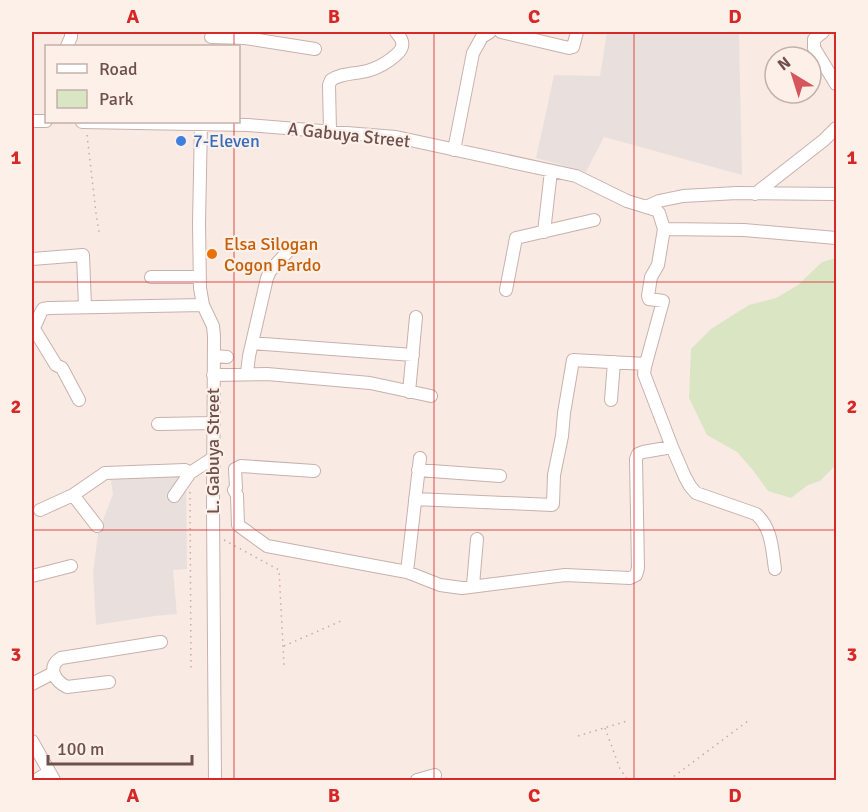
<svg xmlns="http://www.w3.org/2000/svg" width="868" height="812" font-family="Signika,sans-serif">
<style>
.industrial{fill:#e9e0de}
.green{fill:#dae5c4}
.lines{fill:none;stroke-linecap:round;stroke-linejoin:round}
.minor-casing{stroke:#c8b1ac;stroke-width:14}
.path{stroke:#d0a8a2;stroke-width:1.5;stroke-dasharray:1.5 4.5;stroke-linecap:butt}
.minor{stroke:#fff;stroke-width:12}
.grid{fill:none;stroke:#d62828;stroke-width:1.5;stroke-opacity:0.55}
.shop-dot{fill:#3f7fe0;stroke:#fdf0e9;stroke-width:2}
.food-dot{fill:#e8710a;stroke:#fdf0e9;stroke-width:2}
.labels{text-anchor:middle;stroke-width:4.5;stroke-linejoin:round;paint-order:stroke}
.street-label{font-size:18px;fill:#6e504d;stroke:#fdf0e9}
.shop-label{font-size:18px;fill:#366cbe;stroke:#fdf0e9;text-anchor:start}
.food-label{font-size:18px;fill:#c56008;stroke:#fdf0e9;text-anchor:start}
.neatline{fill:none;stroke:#d62828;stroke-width:2}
.grid-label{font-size:20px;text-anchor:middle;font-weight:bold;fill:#d62828}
</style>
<rect width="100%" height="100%" fill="#f9ebe4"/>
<!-- industrial -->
<path class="industrial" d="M607,32H735L739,34L742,175L604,137L586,172L536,158L554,75L600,76Z
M186,473L187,569L173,570L177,614L155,616L96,625L93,573L98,533L113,494L110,475Z"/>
<!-- green -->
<path class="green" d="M836,258V465L820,481L808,485L791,498L768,491L752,469L737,452L707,435L689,398L691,349L711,329L749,305L776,298L798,285L822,262Z"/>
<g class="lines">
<!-- minor casing -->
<g class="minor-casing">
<path id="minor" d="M501,32L569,48L573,47L577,32
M823,32L814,39V48L836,84
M211,37L245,38L246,32
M245,38L315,49
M67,46L71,37V32
M32,121H46
M82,122L248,125L396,137L576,176L627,201L656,210L659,213L664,229L658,265L651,277L648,296L649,299L663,301L645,367L644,374L672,447L685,477L690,486L696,493L756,514C772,528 772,549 775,569
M201,123L199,223L200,288L203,305L213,326L214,336L213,510L215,780
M330,131L329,85L331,80C341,73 355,74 367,71C378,68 387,63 396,55C405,47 404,41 396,32
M454,150L473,53L482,37L490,32
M755,194L824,140L836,128
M646,207L659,201L683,196L737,193L836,194
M664,229L744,230L836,238
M544,232L551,171
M32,259L83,255L85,307
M151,277H200
M506,290L516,238L594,220
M34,329L56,365L62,368L79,400
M32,330C37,325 38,316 43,309L49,308L203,305
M252,343L413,355
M214,356L227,357
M247,373L249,356L267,278L270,271L290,249
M213,375L267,374L370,383L431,396
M409,392L416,317
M611,400L614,362
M158,424L213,423
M418,470L500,476
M314,471L241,466L235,469L236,488L234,490L237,495L238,525L267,546L407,572L440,585L462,588L565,575L630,578L636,575L638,568L636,459L638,454L643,452L672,447
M73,495L97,526
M174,496L190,473L213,458
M415,499L552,505L553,504L554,475L562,436L564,413L573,360L646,364
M40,510L73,495L105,473L185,470L190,473
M407,572L420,458
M32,576L71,566
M473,585L477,539
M109,682L67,687C55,681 46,667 61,658L161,642
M32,684L53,673
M32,741L54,780
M36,780L49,772
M417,780L435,775"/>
</g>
<!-- path -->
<path class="path" d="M87,135L96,213L99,232
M190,492L191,668
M224,540L279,570L284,665
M284,646L341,621
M605,728L620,769L628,780
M578,736L627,721
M669,780L748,721"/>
<!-- minor -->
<use href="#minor" class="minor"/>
</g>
<!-- grid -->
<path class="grid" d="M234,32V46M434,32V780M634,32V780M234,122V780M32,282H836M32,530H836"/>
<!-- markers -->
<circle class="shop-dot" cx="181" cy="141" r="6"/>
<circle class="food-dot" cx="212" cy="254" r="6"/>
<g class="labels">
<!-- street labels -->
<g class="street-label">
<text transform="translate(349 135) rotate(6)" y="6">A Gabuya Street</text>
<text transform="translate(213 451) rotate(-90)" y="6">L. Gabuya Street</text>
</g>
<!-- shop labels -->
<g class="shop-label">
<text x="193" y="147">7-Eleven</text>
</g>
<!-- food labels -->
<g class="food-label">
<text x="224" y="250">Elsa Silogan<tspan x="224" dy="21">Cogon Pardo</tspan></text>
</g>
</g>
<!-- border -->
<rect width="868" height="812" fill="none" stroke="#fdf0e9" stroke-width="66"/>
<!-- legend -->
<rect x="45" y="45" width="195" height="78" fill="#fdf0e9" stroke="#c4b0ab" stroke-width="1.5"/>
<rect x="57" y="64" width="30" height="9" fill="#ffffff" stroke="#c4b0ab" stroke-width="1.5"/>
<text x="99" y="75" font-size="18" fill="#6e504d">Road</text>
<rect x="57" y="90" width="30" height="18" fill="#dae5c4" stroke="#c4b0ab" stroke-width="1.5"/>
<text x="99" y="105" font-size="18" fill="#6e504d">Park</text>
<!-- north arrow -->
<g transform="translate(793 75) rotate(322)"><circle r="28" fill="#fdf0e9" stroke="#c4b0ab" stroke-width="1.5"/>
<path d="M0-4.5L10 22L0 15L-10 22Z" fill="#d6565c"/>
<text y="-9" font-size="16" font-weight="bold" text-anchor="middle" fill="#6e504d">N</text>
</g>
<!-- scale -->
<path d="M48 755v9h144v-9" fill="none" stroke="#6e504d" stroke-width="3"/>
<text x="57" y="755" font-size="18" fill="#6e504d" stroke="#fdf0e9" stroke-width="4.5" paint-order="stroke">100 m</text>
<rect x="33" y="33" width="802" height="746" class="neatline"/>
<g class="grid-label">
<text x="133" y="23">A</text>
<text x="334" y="23">B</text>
<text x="534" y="23">C</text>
<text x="735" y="23">D</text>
<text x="16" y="164">1</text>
<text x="852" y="164">1</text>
<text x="16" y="413">2</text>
<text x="852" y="413">2</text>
<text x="16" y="661">3</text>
<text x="852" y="661">3</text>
<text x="133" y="802">A</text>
<text x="334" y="802">B</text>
<text x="534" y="802">C</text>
<text x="735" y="802">D</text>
</g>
</svg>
